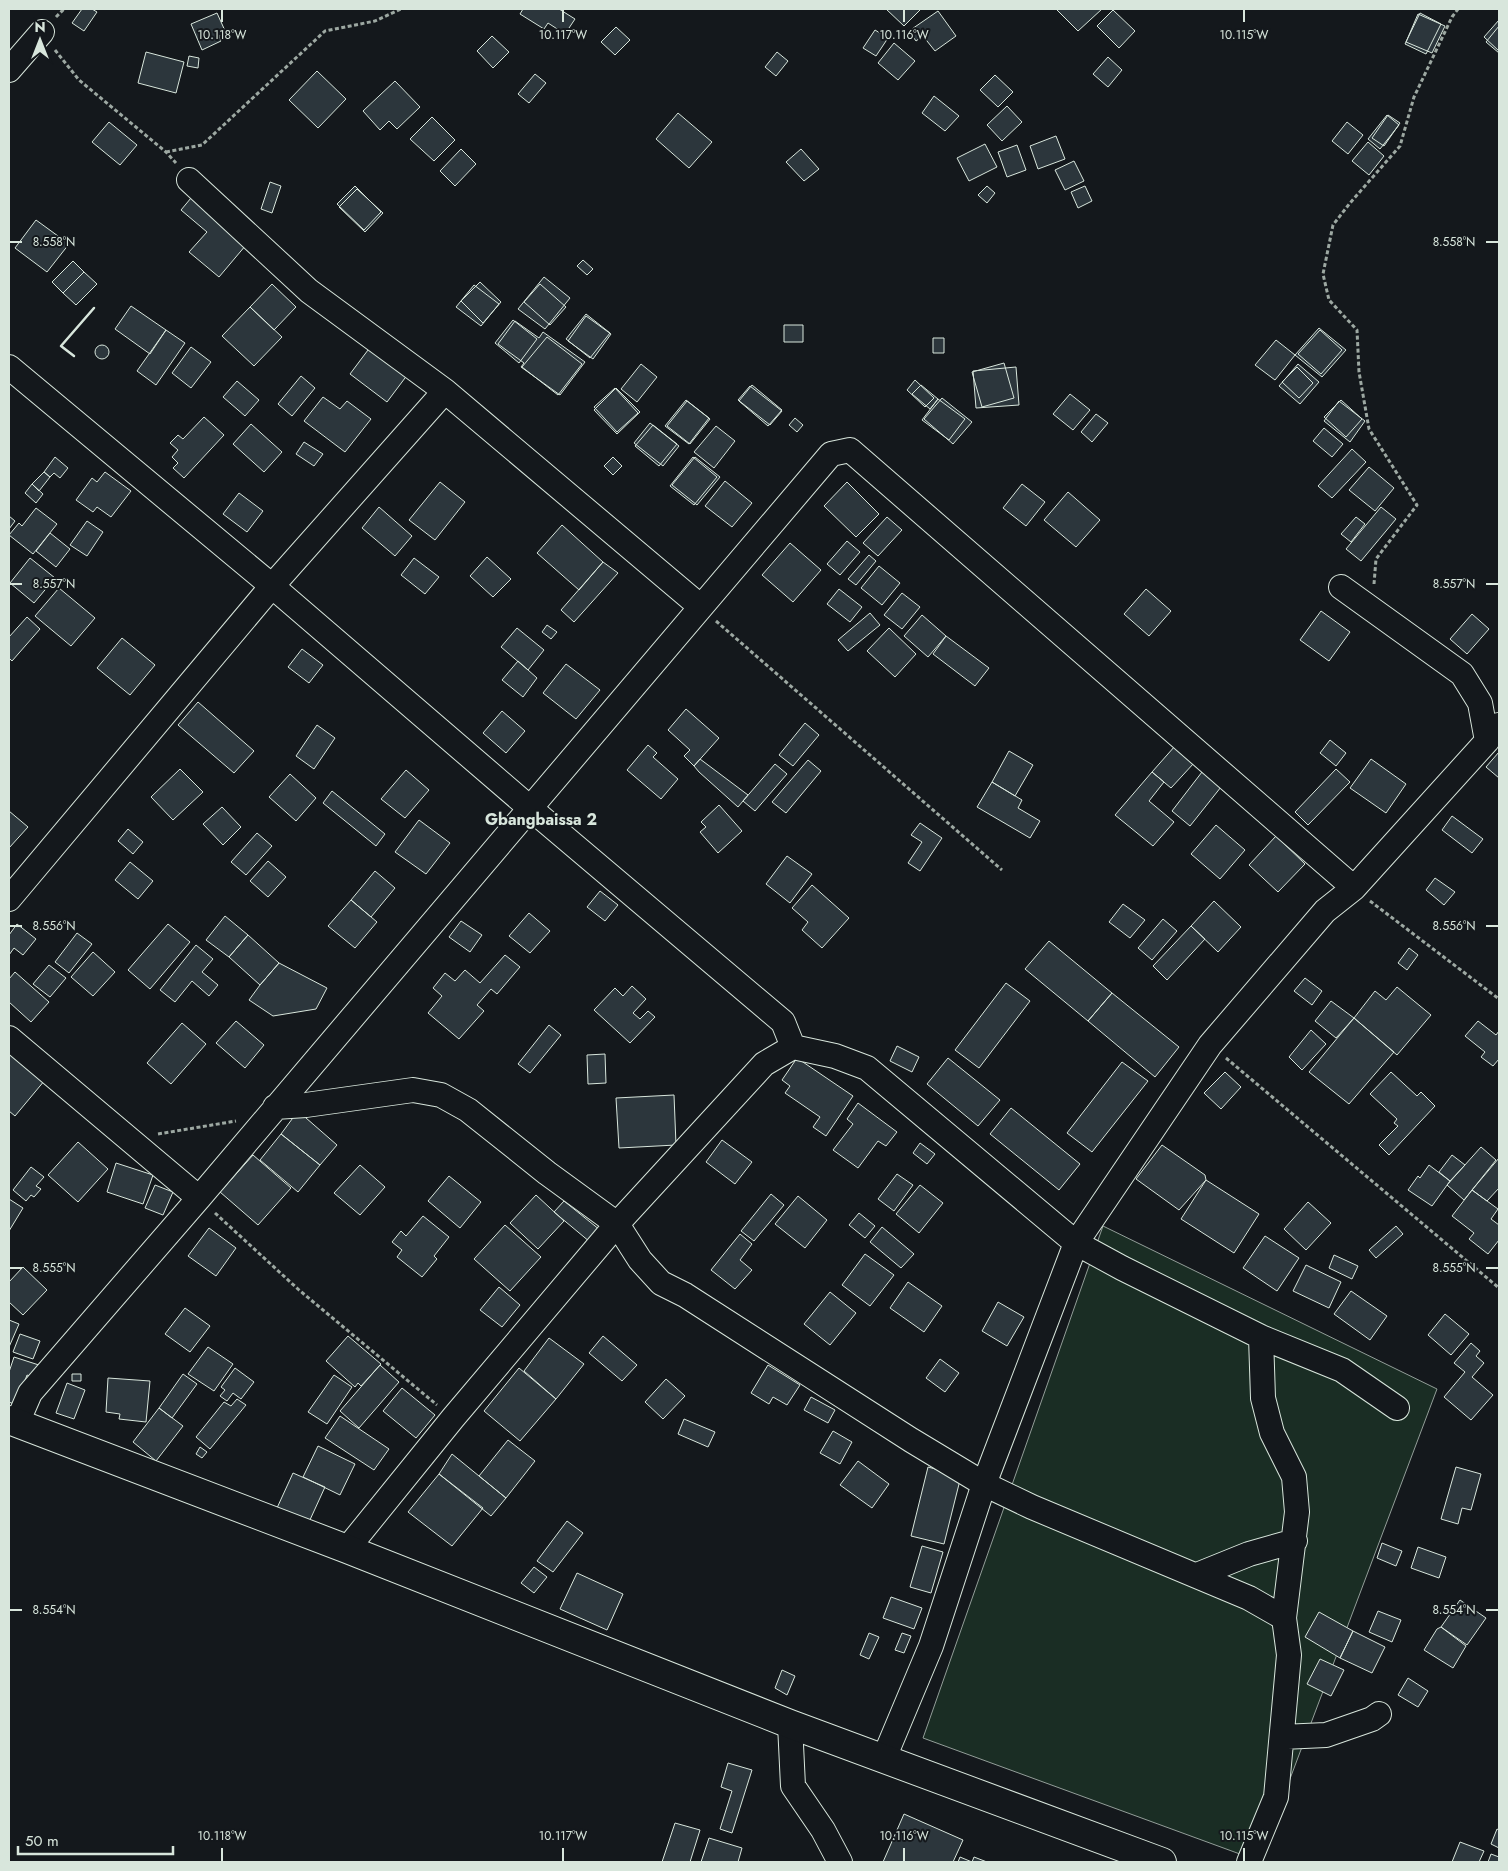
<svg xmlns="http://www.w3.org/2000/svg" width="1508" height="1871" font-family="Jost,sans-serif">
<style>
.green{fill:#1a2d24;stroke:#939e99}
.building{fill:#2c363c;stroke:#d8e6dc}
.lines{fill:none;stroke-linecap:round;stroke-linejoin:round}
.minor-casing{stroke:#d8e6dc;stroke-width:26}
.highway-casing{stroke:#d8e6dc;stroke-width:30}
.path{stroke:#9da8a2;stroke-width:3;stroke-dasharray:4 2.5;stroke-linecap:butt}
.minor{stroke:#14181c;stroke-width:24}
.highway{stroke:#14181c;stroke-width:28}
.wall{stroke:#d8e6dc;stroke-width:2.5}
.ticks{fill:none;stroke:#d8e6dc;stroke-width:2}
.labels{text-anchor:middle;stroke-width:4;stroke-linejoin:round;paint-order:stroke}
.neighbourhood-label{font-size:16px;font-weight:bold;fill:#d8e6dc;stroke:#14181c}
.ticks-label{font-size:12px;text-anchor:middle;fill:#d8e6dc;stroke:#14181c;stroke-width:4;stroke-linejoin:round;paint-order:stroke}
</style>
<rect width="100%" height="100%" fill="#14181c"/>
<!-- green -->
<path class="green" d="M1103,1226L1437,1389L1259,1861L923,1738Z"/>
<!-- building -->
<path class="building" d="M82,9H92L97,12L84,31L72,23Z
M523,9H559L575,19L565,34L548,23L544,29L520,14Z
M886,9H921L904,26Z
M1056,9H1102L1078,31Z
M1113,10L1135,31L1119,48L1097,26Z
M938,11L956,36L935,51L923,36L916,41L909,31Z
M217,13L226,33L219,36L221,41L202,50L191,24Z
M1420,13L1441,24L1426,54L1405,44Z
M1418,14L1445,26L1432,53L1406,42Z
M1499,20V51L1484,37Z
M1499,26V53L1486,42Z
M616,27L630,40L615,55L601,42Z
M875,30L888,38L876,56L863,48Z
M492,36L509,52L493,68L477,51Z
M894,43L915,61L898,80L878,63Z
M146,52L184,62L176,93L138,83Z
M777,52L788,61L776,76L765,67Z
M189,56L199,58L198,68L187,66Z
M1108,57L1122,70L1108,87L1093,74Z
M317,71L346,99L318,128L289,100Z
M535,74L546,83L529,103L518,94Z
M995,75L1013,92L998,107L980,90Z
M395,81L420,107L397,129L389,121L380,130L363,111Z
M934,96L959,116L945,131L922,113Z
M1007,106L1022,122L1002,141L987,125Z
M678,113L712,142L689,168L656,139Z
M1387,115L1399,125L1380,149L1368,139Z
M1388,115L1400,123L1384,146L1372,138Z
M432,117L455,140L434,161L410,139Z
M109,122L137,145L120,165L92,142Z
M1347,122L1363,135L1348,154L1332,141Z
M1056,136L1065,159L1038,169L1030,146Z
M1368,142L1384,156L1369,175L1352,161Z
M985,144L997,167L969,181L957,158Z
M1017,145L1026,170L1007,177L998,152Z
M461,149L476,164L455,186L440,171Z
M801,149L819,169L804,181L786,162Z
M1074,161L1084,181L1065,190L1055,170Z
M270,182L281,186L272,213L261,209Z
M355,186L381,212L364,230L337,204Z
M987,186L995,193L987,203L978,195Z
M1085,186L1092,201L1078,208L1071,192Z
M357,189L383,213L365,232L339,207Z
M191,198L246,245L219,277L189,252L207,232L181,210Z
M36,220L69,244L47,272L15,248Z
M583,260L593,269L587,275L577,266Z
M73,261L84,272L63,293L52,282Z
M84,272L97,284L76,305L63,293Z
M544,277L570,298L545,329L518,309Z
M480,282L501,302L483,323L461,301Z
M272,284L296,307L274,330L250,307Z
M540,284L566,307L550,325L524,302Z
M474,285L499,304L481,326L456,307Z
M131,306L166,330L150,354L115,329Z
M250,307L282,337L254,366L222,336Z
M586,314L610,333L590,358L566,339Z
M586,316L611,334L593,359L568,341Z
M513,320L537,339L519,363L495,343Z
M515,321L539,338L543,332L585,362L560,395L521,367L524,363L498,344Z
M784,325H803V342H784Z
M1319,328L1346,350L1322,377L1295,355Z
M166,330L185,343L156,385L137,371Z
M1320,330L1342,350L1321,374L1298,354Z
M547,337L582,364L558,395L522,367Z
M933,338H944V353H933Z
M1276,340L1295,355L1275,380L1255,365Z
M95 352a7 7 0 1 1 14 0a7 7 0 1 1-14 0Z
M371,346L408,374L387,402L350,374Z
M191,347L211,362L191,388L172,373Z
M1004,363L1014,398L982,407L972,372Z
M641,364L657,377L637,402L621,389Z
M1298,364L1319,382L1300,404L1279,386Z
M1016,367L1019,405L976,408L973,371Z
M1297,367L1313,383L1299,398L1282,382Z
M301,376L315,388L292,416L278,404Z
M915,380L934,398L925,407L907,390Z
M237,381L259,400L245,416L223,397Z
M752,385L782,410L768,426L739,401Z
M921,385L938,399L930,409L912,394Z
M750,386L782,411L770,425L738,400Z
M615,388L638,413L617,432L594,407Z
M616,388L640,412L617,434L594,410Z
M1070,394L1090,410L1073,430L1053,414Z
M323,397L340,409L347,401L371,419L345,452L304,421Z
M942,398L972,422L953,444L924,419Z
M938,399L965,419L949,440L922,420Z
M686,400L709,418L689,444L665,426Z
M1341,400L1362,419L1346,437L1324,417Z
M687,401L710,419L690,444L667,426Z
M1339,401L1365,421L1350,442L1324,421Z
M1096,414L1108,423L1092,442L1081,432Z
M204,417L224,435L184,478L173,468L178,463L172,457L178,450L170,443L178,435L183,439Z
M795,418L803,425L797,432L789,425Z
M650,423L679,446L663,466L634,443Z
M251,424L282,452L264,472L233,444Z
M653,425L677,444L659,466L635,446Z
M716,426L735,441L714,468L694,452Z
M1324,428L1343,444L1332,457L1313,441Z
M304,442L323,454L314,466L296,454Z
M1352,449L1366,462L1332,498L1318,486Z
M55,457L68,468L60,478L54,473L50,477L44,472Z
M613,457L622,466L613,475L604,466Z
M693,457L717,477L694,505L670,486Z
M695,457L720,477L697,505L672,485Z
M1369,467L1394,488L1375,511L1349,490Z
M44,472L50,477L39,491L32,484Z
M105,472L131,491L111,517L97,507L93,512L76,500L92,478L97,482Z
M725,481L752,503L732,527L705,506Z
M440,482L465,502L435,540L409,520Z
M847,482L879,514L856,537L824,506Z
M32,484L43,494L36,503L25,493Z
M1022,484L1045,502L1026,526L1003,508Z
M1068,492L1100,520L1076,547L1044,520Z
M239,493L263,511L247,532L223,514Z
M379,507L412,536L395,556L362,528Z
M1381,507L1396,519L1361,561L1346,549Z
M36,508L57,524L33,554L9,535L19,523L22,526Z
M9,516L15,521L9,529Z
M887,517L902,530L878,556L863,543Z
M1356,517L1365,524L1351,542L1341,534Z
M87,521L103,532L87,556L70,545Z
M562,525L603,562L579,590L537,553Z
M50,533L70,549L56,567L36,551Z
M847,541L860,552L840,575L827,564Z
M790,543L821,570L793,602L762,575Z
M869,555L876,561L856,585L848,579Z
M487,557L511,579L493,597L470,576Z
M30,558L55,578L34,603L10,583Z
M414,558L439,577L425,594L401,575Z
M603,562L618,573L574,622L561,610Z
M879,566L900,583L882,605L861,588Z
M59,588L95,618L71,646L35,616Z
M839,589L862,607L850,622L827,604Z
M1146,589L1171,611L1149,636L1124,614Z
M902,593L920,607L902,629L884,615Z
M1321,611L1350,632L1329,661L1300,640Z
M870,613L880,625L848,651L838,640Z
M1472,614L1489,629L1467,654L1450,639Z
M922,615L946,636L928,657L904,636Z
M27,617L40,629L12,661L9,658V637Z
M547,625L557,632L551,639L542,632Z
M517,628L544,650L528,670L501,647Z
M889,628L916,654L895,677L867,651Z
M946,636L989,668L975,686L933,654Z
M122,638L155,665L130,695L97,668Z
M302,649L323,665L309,683L288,667Z
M518,661L537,678L523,697L502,680Z
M566,664L600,690L576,719L543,693Z
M198,702L254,751L234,773L178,725Z
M686,709L719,738L694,766L684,756L690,750L668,730Z
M502,711L525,731L506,753L483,733Z
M805,723L819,735L793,766L779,755Z
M317,725L335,738L314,769L296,756Z
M1330,740L1346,753L1336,766L1320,753Z
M648,745L657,753L653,757L678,779L661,799L627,770Z
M1175,746L1194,763L1171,788L1152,772Z
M1009,751L1033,765L1015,796L992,782Z
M1499,752V778L1486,767Z
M700,759L748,795L738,807L699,772L694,766Z
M1371,759L1406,784L1386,813L1350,788Z
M808,760L821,771L786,813L772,802Z
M775,764L787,774L755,811L743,801Z
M180,769L203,792L173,820L151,797Z
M1336,769L1350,782L1308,825L1295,812Z
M406,770L429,790L405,818L381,799Z
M1152,772L1164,782L1149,801L1174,822L1153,846L1115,815Z
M1202,772L1221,787L1190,826L1172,811Z
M290,774L316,798L296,821L269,797Z
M992,782L1022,800L1018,808L1040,821L1030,838L977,807Z
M332,791L385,834L376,846L323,803Z
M719,805L742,831L718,853L700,832L706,827L701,822Z
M222,807L241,827L223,845L203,824Z
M9,811L28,827L9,848Z
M1452,816L1483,839L1472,853L1442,830Z
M419,820L450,843L426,874L395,852Z
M920,823L942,838L920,871L908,863L922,842L911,835Z
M1216,825L1245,850L1220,879L1191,854Z
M128,829L143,842L133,854L118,841Z
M257,833L272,846L246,875L231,862Z
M1276,836L1305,864L1278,892L1249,865Z
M787,856L812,874L790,903L766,884Z
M268,861L286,877L268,897L250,881Z
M130,862L153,881L138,899L115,880Z
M375,871L395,888L371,917L351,900Z
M1435,878L1455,892L1444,905L1426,890Z
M812,885L849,918L822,948L802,930L808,922L792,908Z
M600,891L618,905L605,921L587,907Z
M351,900L377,922L355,948L328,926Z
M1214,901L1241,927L1218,952L1191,926Z
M1123,904L1145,920L1130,938L1109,922Z
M529,913L550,931L530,953L509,936Z
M225,916L248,935L229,957L206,940Z
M1163,919L1177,931L1152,960L1138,948Z
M461,921L482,935L470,952L449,937Z
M17,924L36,939L23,955L14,948L9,955V935Z
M168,924L190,942L150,989L128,970Z
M1191,926L1205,939L1167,980L1153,966Z
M77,933L92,944L69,973L55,962Z
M248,935L279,963L260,985L229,957Z
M1049,941L1112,993L1088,1021L1025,969Z
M196,945L213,959L202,972L218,985L209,996L192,981L175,1002L160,990Z
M1409,948L1418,955L1407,970L1398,963Z
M93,952L115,972L93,996L71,977Z
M505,955L520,967L497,994L491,989L477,1005L484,1011L459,1039L428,1013L442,996L433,988L445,973L455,981L465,970L480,983Z
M279,963L327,988L316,1009L273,1016L249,1000L260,985Z
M49,965L66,978L50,997L33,984Z
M15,972L49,1002L31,1022L9,1002V979Z
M1305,978L1322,991L1312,1005L1294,991Z
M1006,983L1030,1001L979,1068L955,1050Z
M632,986L646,999L633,1013L640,1019L648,1011L655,1017L630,1043L594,1010L615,988L623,996Z
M1397,987L1431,1015L1397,1055L1354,1018L1375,991L1386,1000Z
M1112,993L1179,1047L1155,1077L1088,1021Z
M1331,1001L1354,1018L1336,1038L1315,1021Z
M1354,1018L1394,1052L1349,1104L1309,1072Z
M236,1021L264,1045L245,1068L216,1043Z
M1478,1021L1496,1035L1499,1031V1059L1493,1066L1481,1057L1485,1052L1465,1036Z
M182,1023L206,1044L171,1084L147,1063Z
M549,1025L561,1035L530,1073L518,1064Z
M1311,1030L1326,1044L1302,1070L1289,1057Z
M897,1046L919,1057L912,1072L890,1061Z
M9,1051L45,1080L15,1116L9,1111Z
M605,1054L606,1083L588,1084L587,1055Z
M797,1058L853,1096L826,1136L813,1127L820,1117L785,1093L790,1086L782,1080Z
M948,1058L1000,1100L978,1126L927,1084Z
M1122,1062L1148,1081L1092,1152L1067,1133Z
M1225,1072L1241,1087L1221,1109L1204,1093Z
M1391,1072L1417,1096L1421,1092L1435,1106L1389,1155L1379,1145L1398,1126L1394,1123L1397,1119L1370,1094Z
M674,1095L676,1145L619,1148L616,1098Z
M858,1103L897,1132L886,1146L878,1141L858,1168L833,1150L853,1124L847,1119Z
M1011,1108L1080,1164L1059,1190L990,1134Z
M298,1111L337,1145L320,1165L281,1134Z
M281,1134L320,1165L298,1192L260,1160Z
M722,1140L752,1162L735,1184L706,1162Z
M78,1142L108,1169L78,1202L48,1175Z
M920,1143L935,1154L927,1164L913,1153Z
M1162,1145L1205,1175L1206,1180L1179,1210L1136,1179Z
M1481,1147L1496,1160L1464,1200L1447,1185Z
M253,1155L291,1188L258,1225L220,1192Z
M1452,1155L1465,1165L1450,1181L1439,1172Z
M1499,1158V1188L1487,1201L1472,1190Z
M116,1163L153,1175L143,1204L107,1192Z
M360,1165L385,1187L360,1215L334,1193Z
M1429,1165L1450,1181L1432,1206L1408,1190L1418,1176L1420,1178Z
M31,1167L44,1177L36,1186L41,1189L34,1197L31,1195L26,1201L13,1190Z
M897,1174L913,1185L894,1211L878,1199Z
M449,1176L481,1202L460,1228L428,1201Z
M1206,1180L1259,1214L1234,1253L1181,1219Z
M155,1185L173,1192L163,1215L145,1208Z
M920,1185L943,1203L919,1233L896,1214Z
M1472,1190L1498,1209L1491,1219L1499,1225V1240L1488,1254L1469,1239L1474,1233L1452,1216Z
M771,1194L784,1205L754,1241L741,1231Z
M536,1195L564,1221L538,1249L510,1223Z
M798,1196L827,1220L805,1248L775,1224Z
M9,1199L23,1208L9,1231Z
M564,1201L600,1230L590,1242L554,1212Z
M1308,1202L1331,1223L1306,1250L1284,1229Z
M859,1213L875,1226L865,1238L849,1225Z
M423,1216L449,1237L434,1256L437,1259L422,1277L397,1257L402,1250L392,1242L401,1231L406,1236Z
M505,1225L541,1257L510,1291L474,1259Z
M1396,1226L1403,1234L1376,1258L1369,1250Z
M882,1227L914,1254L901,1268L870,1242Z
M209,1228L236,1248L216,1276L188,1256Z
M740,1234L752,1244L740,1260L752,1270L735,1289L711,1270Z
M1265,1236L1299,1258L1277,1291L1243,1268Z
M865,1254L894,1275L870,1306L842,1285Z
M1334,1255L1358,1266L1352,1279L1329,1268Z
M1306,1265L1341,1282L1329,1308L1293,1291Z
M23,1267L47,1290L23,1315L9,1302V1282Z
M908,1282L942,1306L924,1332L890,1308Z
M499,1287L520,1305L502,1327L480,1310Z
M1351,1291L1387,1316L1370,1340L1334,1314Z
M830,1292L856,1313L830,1345L804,1324Z
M998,1302L1024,1317L1007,1346L982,1331Z
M185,1308L210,1326L190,1352L165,1334Z
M1445,1314L1469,1334L1451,1355L1428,1335Z
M9,1320L19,1324L9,1347Z
M20,1334L40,1341L33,1359L13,1352Z
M348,1336L381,1364L361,1386L358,1383L355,1387L326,1361Z
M603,1336L637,1365L622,1381L589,1353Z
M549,1338L584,1364L556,1399L524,1371Z
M1471,1343L1480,1351L1476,1356L1484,1363L1472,1377L1493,1395L1471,1420L1444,1397L1465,1372L1454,1363Z
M208,1347L233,1364L214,1391L188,1374Z
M14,1357L42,1366L37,1379L27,1375L16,1405L9,1402V1372Z
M940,1359L959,1373L945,1392L926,1378Z
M380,1365L399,1382L359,1428L340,1411Z
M768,1365L800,1385L787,1405L773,1397L769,1404L751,1393Z
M235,1368L254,1382L241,1399L233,1393L227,1401L220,1396L225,1390L221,1387Z
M519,1368L556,1399L520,1441L484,1411Z
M72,1374H81V1381H72Z
M183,1374L197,1384L172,1418L159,1408Z
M334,1375L352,1387L327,1424L308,1412Z
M108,1378L150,1381L146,1422L119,1419L120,1414L106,1412Z
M666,1379L685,1396L663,1419L645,1402Z
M67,1383L85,1390L74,1419L56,1413Z
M402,1388L435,1415L416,1438L383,1411Z
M811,1397L835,1410L828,1423L804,1410Z
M237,1399L246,1405L210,1449L196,1437L224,1402L231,1406Z
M159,1408L183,1426L156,1461L133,1442Z
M340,1416L389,1449L374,1470L325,1438Z
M684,1419L715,1432L708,1447L678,1434Z
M833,1431L852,1442L840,1464L820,1453Z
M508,1440L535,1461L506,1498L479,1476Z
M318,1446L355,1464L340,1495L303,1477Z
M200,1447L207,1452L202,1458L196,1454Z
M452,1454L506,1498L491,1516L439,1474Z
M858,1461L889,1484L872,1508L840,1485Z
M928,1467L961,1476L944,1544L911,1536Z
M1456,1467L1481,1474L1471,1510L1462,1508L1458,1524L1441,1519Z
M293,1473L325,1487L309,1522L277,1508Z
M439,1474L483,1508L452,1546L408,1512Z
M567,1521L583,1533L553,1572L537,1561Z
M1382,1543L1402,1551L1396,1566L1377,1558Z
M922,1546L943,1552L931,1593L910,1587Z
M1418,1547L1446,1557L1439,1578L1411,1568Z
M534,1567L547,1577L534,1593L521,1583Z
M577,1573L623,1594L607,1630L560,1609Z
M891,1597L922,1608L914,1629L883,1618Z
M1460,1600L1486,1618L1467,1645L1441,1627Z
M1378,1611L1401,1620L1392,1642L1369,1632Z
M1319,1612L1353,1631L1340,1658L1305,1637Z
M1441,1627L1466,1646L1453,1668L1424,1650L1437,1629Z
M1353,1631L1385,1647L1372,1673L1340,1658Z
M869,1633L879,1637L869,1659L860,1655Z
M902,1633L911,1636L904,1653L895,1650Z
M1320,1659L1344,1670L1331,1696L1307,1684Z
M782,1670L795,1676L787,1695L775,1688Z
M1408,1678L1428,1691L1418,1707L1398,1695Z
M728,1763L752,1770L732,1833L720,1829L732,1791L721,1787Z
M904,1814L963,1840L953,1862H883Z
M675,1823L700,1830L690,1862H662Z
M1497,1829L1499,1830V1848L1491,1844Z
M709,1838L742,1848L738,1862H701Z
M1460,1842L1484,1851L1479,1862H1452Z
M1491,1854L1499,1857V1862H1488Z
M960,1857L972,1862L974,1857L987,1862H958Z"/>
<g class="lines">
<!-- minor casing -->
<g class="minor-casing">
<path id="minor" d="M9,70L42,32
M189,180L309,291L445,391L701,607
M9,367L272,586L530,808L783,1022L793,1047
M1341,587L1462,674L1480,703L1487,741
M9,899L272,586L445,391
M9,1038L199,1198
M275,1107L306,1105L413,1090L441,1095L468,1110L547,1173L617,1224L640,1260L661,1283L685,1295L911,1440L984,1484L1032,1507L1249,1598L1284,1618
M17,1423L30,1393L199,1198L831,454L850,450L1354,888
M347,1549L453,1418L617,1224L764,1064L793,1047L835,1056L867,1068L1076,1243L1122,1268L1261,1337L1342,1370L1397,1408
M1197,1575L1249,1554L1295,1541
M790,1724L793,1786L823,1830L840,1862
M1282,1737L1326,1735L1372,1719L1379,1714
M884,1758L931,1646L984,1484L1076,1243L1210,1045L1325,911L1354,888L1487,741L1499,725
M1249,1862L1276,1797L1289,1655L1284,1618L1297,1512L1294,1477L1272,1433L1263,1398L1261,1337"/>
</g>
<!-- highway casing -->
<g class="highway-casing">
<path id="highway" d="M9,1420L347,1549L790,1724L1162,1862"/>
</g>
<!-- path -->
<path class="path" d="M56,17L64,9
M55,50L79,80L166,152L176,163
M166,152L202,145L325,31L375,21L401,9
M1374,584L1376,559L1417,505L1369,429L1359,372L1357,330L1329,300L1323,274L1333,225L1350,203L1400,146L1414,97L1452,17L1458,9
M716,621L1002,870
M1370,901L1499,999
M1226,1058L1499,1288
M158,1134L236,1121
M215,1213L299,1290L437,1405"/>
<!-- minor -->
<use href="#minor" class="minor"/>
<!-- highway -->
<use href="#highway" class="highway"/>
<!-- wall -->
<path class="wall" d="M74,356L61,346L94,308"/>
</g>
<!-- ticks -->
<path class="ticks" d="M222,10V22M563,10V22M904,10V22M1244,10V22M10,242H22M1486,242H1498M10,584H22M1486,584H1498M10,926H22M1486,926H1498M10,1268H22M1486,1268H1498M10,1610H22M1486,1610H1498M222,1848V1861M563,1848V1861M904,1848V1861M1244,1848V1861"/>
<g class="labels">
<!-- neighbourhood labels -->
<g class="neighbourhood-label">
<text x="541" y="825">Gbangbaissa 2</text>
</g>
</g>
<g class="ticks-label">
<text x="222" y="39">10.118°W</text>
<text x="563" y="39">10.117°W</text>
<text x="904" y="39">10.116°W</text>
<text x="1244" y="39">10.115°W</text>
<text x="54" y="246">8.558°N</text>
<text x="1454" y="246">8.558°N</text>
<text x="54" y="588">8.557°N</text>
<text x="1454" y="588">8.557°N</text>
<text x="54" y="930">8.556°N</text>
<text x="1454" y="930">8.556°N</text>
<text x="54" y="1272">8.555°N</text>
<text x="1454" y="1272">8.555°N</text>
<text x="54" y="1614">8.554°N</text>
<text x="1454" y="1614">8.554°N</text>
<text x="222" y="1840">10.118°W</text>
<text x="563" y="1840">10.117°W</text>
<text x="904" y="1840">10.116°W</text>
<text x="1244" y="1840">10.115°W</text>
</g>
<!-- border -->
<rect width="1508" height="1871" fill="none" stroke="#d8e6dc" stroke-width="20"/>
<!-- north arrow -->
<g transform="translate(40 40)" stroke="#14181c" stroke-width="4" paint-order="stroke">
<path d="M0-4L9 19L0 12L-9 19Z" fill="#d8e6dc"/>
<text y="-8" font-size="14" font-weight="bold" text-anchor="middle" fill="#d8e6dc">N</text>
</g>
<!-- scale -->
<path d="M18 1846v8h155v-8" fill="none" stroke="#d8e6dc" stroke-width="2.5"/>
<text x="25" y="1846" font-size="15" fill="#d8e6dc" stroke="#14181c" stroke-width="4" paint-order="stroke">50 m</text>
</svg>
